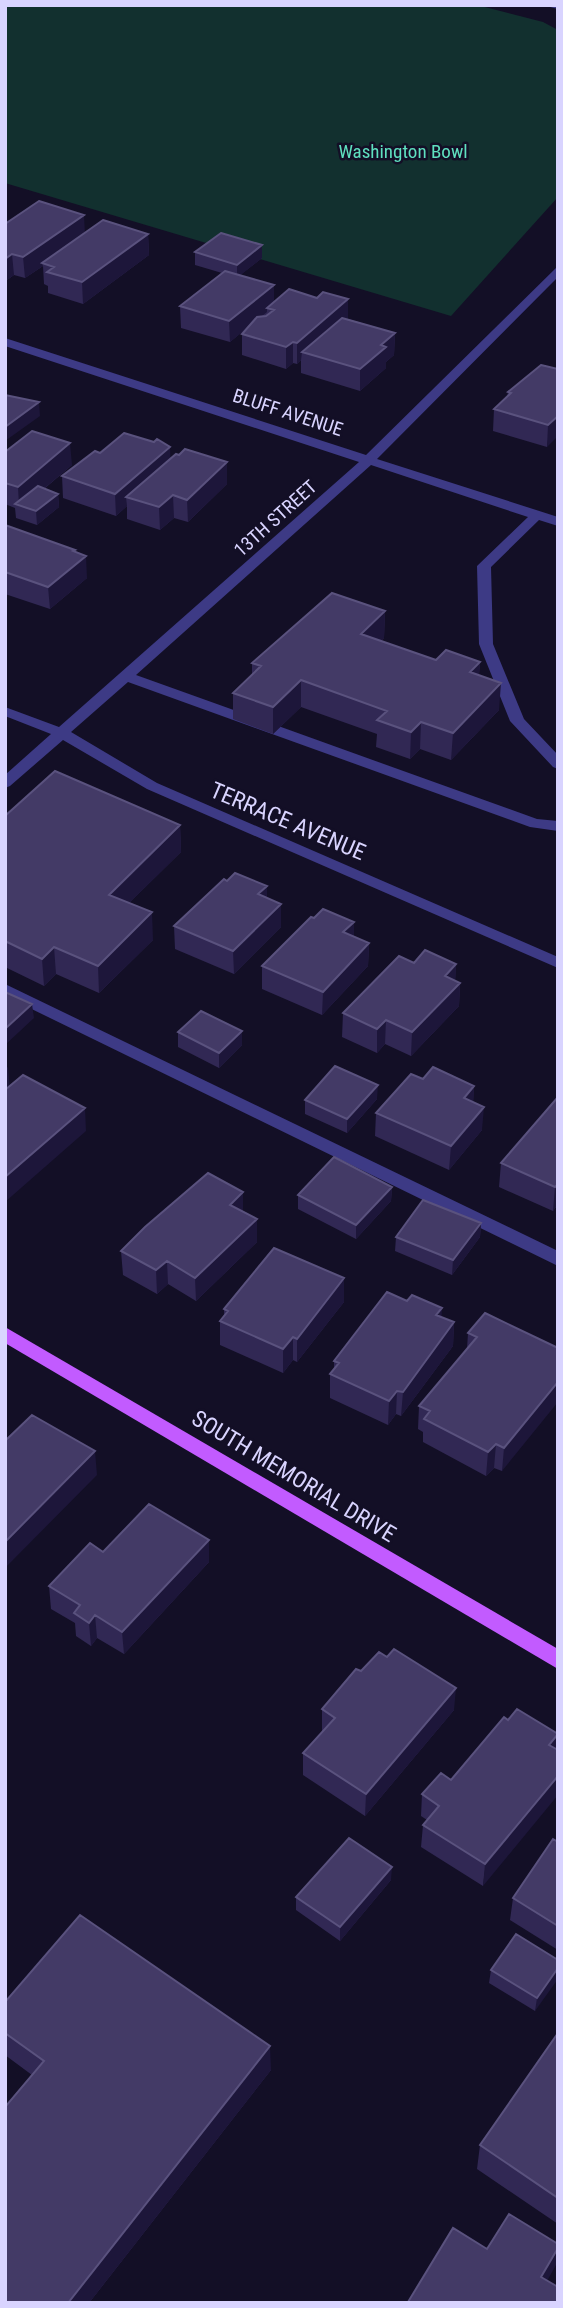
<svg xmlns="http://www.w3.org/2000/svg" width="563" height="2308" font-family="'Roboto Condensed',sans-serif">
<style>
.green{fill:#12302f}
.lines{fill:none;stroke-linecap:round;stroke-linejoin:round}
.minor{fill:#3d3a85;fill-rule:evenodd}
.major{fill:#c25bff;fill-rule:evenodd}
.wall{fill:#312854}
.shaded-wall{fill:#1d163a}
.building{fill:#433a66;stroke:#5a527e;stroke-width:2}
.labels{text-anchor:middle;stroke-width:5;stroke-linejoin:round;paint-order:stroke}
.far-park-label{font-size:19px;fill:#5fe0c0;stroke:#130f26}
.far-street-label{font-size:19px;fill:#d9d4ff;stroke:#130f26}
.street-label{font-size:23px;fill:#d9d4ff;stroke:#130f26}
</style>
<rect width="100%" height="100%" fill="#130f26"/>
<!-- green -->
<path class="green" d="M5,5H477L543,22L558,30V197L451,316L5,183Z"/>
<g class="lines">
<!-- minor -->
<path class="minor" d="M549,5H558V9L550,7Z
M558,266V277L377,459L558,517V526L539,520L491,567L493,644L524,719L558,755V769L553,767L510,721L479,644L477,566L528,517L371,465L136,675L537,819L558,821V831L530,827L128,682L71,732L157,783L558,957V968L147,789L63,740L10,786L5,788V775L51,734L5,716V707L59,727L359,462L5,346V338L366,455Z
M5,984L558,1251V1266L5,996Z"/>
<!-- major -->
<path class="major" d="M5,1327L558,1649V1669L5,1343Z"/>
</g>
<!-- wall -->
<path class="wall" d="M5,224L85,233L148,234L149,255L83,304L48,293V286L44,284L43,266L25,278L14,275L7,280L5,279Z
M262,245V258L240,275L274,302L317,298L348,299V319L395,333L394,355L386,362V368L360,391L301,373V360L297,364L293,363L286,369L242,355V334L248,327L230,342L181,328L180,306L222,273L195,265V252Z
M558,369L547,447L493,431L494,409L507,397L508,392Z
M5,452L72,465L44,489L58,494L59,507L37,525L16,518L15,508L5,504Z
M100,453L227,462V484L188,522L174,518L160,530L127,519V506L116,516L63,498L62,476Z
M5,525L75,552L87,578L50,609L5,594Z
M385,611L384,638L381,641L436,660L480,662L479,675L499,710L451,760L420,749L410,759L376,747L377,734L301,707L273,734L233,719V693L252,675V663Z
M5,816L180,825L181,852L129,903L153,940L99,993L56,974L44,986L5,967Z
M227,881L267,886V898L281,927L234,974L175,949L174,926Z
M314,918L354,922V937L369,943L368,966L322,1015L262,989V966Z
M414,963L456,964L455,981L460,983L459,1006L411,1056L385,1044L377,1053L342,1037L343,1013Z
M242,1031V1045L219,1068L178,1047V1032Z
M423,1079L474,1086L473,1102L482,1130L449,1170L375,1136L376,1113Z
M558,1097V1204L553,1211L499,1187L501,1163Z
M377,1099L347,1133L305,1114V1100Z
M392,1187L391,1201L356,1239L298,1209V1195Z
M243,1192V1211L257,1219V1242L196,1301L168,1284L157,1294L123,1275L121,1251Z
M481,1223L480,1237L452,1275L395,1251L396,1237Z
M344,1278V1302L297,1362L293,1360L283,1373L220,1345V1321L224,1316V1309Z
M442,1317L454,1322L453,1346L401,1416L396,1414L388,1425L330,1398V1374L334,1369V1361Z
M468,1333L558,1348L502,1471L494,1468L486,1476L423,1442V1432L418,1429L419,1406L467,1349Z
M209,1540V1562L124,1654L97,1638L91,1646L76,1636L75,1623L51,1609L49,1586L103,1552Z
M322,1709L454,1710L365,1816L303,1775V1753L322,1732Z
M504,1717L483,1886L421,1847L423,1825L427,1820L421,1816L422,1794L451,1780Z
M558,1842V1950L510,1920L513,1898Z
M391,1880L340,1941L296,1910V1897Z
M558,1960L535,2011L489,1983L491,1970Z
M5,2002L271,2070L89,2303H5L32,2075L5,2055Z
M558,2033V2224L477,2169L480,2145Z"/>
<!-- shaded-wall -->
<path class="shaded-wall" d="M84,215L85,235L42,263L43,266L25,278L23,257Z
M148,234L149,255L83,304L82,282Z
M262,245V258L237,278V265Z
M12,254L14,275L7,280L5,259Z
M274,285V306L267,308V312L230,342L229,321Z
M348,299V321L302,352L301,360L297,364V343Z
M395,333L394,355L386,362V368L360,391V369L381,345Z
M293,342V363L286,369V347Z
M39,402L40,416L5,441V427Z
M558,416V436L547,447L548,425Z
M70,443L72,465L22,507L19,506L18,487Z
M170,447L171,469L126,497L127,506L116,516L115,494Z
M227,462V484L188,522L187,500Z
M58,494L59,507L37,525L36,511Z
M173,495L174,518L160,530L159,507Z
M75,550L76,564L86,556L87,578L50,609L48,587Z
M385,611L384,638L360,661L361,634Z
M480,662L478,689L470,672Z
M301,680V707L273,734V707Z
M501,683L499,710L451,760L453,733Z
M421,722L420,749L410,759L411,732Z
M180,825L181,852L110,922L109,895Z
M267,886V909L258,894Z
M281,904V927L234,974L233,951Z
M152,912L153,940L99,993L98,966Z
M354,922V945L343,932Z
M369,943L368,966L322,1015L323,992Z
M54,947L56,974L44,986L42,959Z
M456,964L455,987L445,976Z
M460,983L459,1006L411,1056L412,1032Z
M32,1004L34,1018L5,1045V1029Z
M386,1020L385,1044L377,1053V1029Z
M242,1031V1045L219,1068V1053Z
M5,1057L6,1068L8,1067L10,1090L5,1094Z
M378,1085L377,1099L347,1133V1119Z
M474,1086L473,1109L464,1098Z
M484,1107L482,1130L449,1170L451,1146Z
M85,1108L86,1131L5,1202V1177Z
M558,1184V1204L553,1211L555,1187Z
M392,1187L391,1201L356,1239V1225Z
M243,1192V1216L230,1205Z
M257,1219V1242L196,1301L195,1278Z
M481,1223L480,1237L452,1275L453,1260Z
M167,1261L168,1284L157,1294L156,1270Z
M344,1278V1302L297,1362V1339Z
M442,1308L441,1331L436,1315Z
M454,1322L453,1346L401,1416L403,1392Z
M293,1337V1360L283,1373V1349Z
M558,1382V1402L502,1471L504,1448Z
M397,1391L396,1414L388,1425L389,1401Z
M496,1444L494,1468L486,1476L488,1452Z
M95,1451L97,1475L5,1568V1542Z
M209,1540V1562L124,1654L122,1632Z
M95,1615L97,1638L91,1646L89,1623Z
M456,1688L454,1710L365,1816L366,1794Z
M558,1735L555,1757L549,1745Z
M558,1776V1795L483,1886L485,1864Z
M392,1867L391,1880L340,1941V1927Z
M558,1968V1979L535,2011L537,1998Z
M270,2046L271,2070L89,2303H68Z
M558,2248L556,2265L538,2297L541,2277Z"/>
<!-- building -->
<path class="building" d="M39,201L84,215L23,257L12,254L5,259V224Z
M103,220L148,234L82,282L47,272L54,267L42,263Z
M221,233L262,245L237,265L195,252Z
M225,271L274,285L229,321L180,306Z
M289,289L317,298L323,292L348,299L297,343L293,342L286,347L242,334L257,317L266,316L274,310L267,308Z
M342,318L395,333L381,345L386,347L360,369L302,352Z
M541,365L558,369V416L548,425L494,409L511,393L508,392Z
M5,395L39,402L5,427Z
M32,431L70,443L18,487L5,483V452Z
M124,433L154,442L157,439L170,447L115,494L62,476L95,451L100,453Z
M185,449L227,462L187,500L173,495L159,507L126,497L176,454L179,455Z
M38,486L58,494L36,511L15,504Z
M5,525L75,550L73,551L86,556L48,587L5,572Z
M332,593L385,611L361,634L436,660L446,650L480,662L470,672L501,683L453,733L421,722L411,732L377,720L387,711L301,680L273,707L233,693L261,666L252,663Z
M55,771L180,825L109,895L152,912L98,966L54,947L42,959L5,941V816Z
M235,873L267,886L258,894L281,904L233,951L174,926L224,879L227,881Z
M323,909L354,922L343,932L369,943L323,992L262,966L311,917L314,918Z
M425,950L456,964L445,976L460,983L412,1032L386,1020L377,1029L343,1013L399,956L414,963Z
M5,992L32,1004L5,1029Z
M201,1011L242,1031L219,1053L178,1032Z
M335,1066L378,1085L347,1119L305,1100Z
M433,1067L474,1086L464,1098L484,1107L451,1146L376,1113L411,1074L423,1079Z
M23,1075L85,1108L5,1177V1090Z
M558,1097V1184L555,1187L501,1163Z
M334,1157L392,1187L356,1225L298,1195Z
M208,1173L243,1192L230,1205L257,1219L195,1278L167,1261L156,1270L121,1251L145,1227Z
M423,1200L481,1223L453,1260L396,1237Z
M274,1248L344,1278L297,1339L293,1337L283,1349L220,1321L228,1311L224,1309Z
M387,1292L407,1301L412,1295L442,1308L436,1315L454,1322L403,1392L397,1391L389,1401L330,1374L339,1363L334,1361Z
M485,1313L558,1348V1382L504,1448L496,1444L488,1452L424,1419L430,1411L419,1406L477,1337L468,1333Z
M32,1415L95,1451L5,1542V1441Z
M149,1504L209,1540L122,1632L95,1615L89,1623L74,1613L80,1605L49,1586L90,1543L103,1552Z
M394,1649L456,1688L366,1794L303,1753L335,1718L322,1709L356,1669L361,1671L379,1652L387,1657Z
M517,1709L558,1734L549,1745L558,1750V1776L485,1864L423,1825L439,1806L422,1794L441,1773L451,1780L504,1717L508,1720Z
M349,1838L392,1867L340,1927L296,1897Z
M553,1839L558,1842V1926L513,1898Z
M80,1915L270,2046L68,2303H5V2107L44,2061L5,2033V2002Z
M516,1934L558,1960V1968L537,1998L491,1970Z
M558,2033V2198L480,2145Z
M509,2214L558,2244V2248L541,2277L558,2287V2303H409L408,2302L453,2228L487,2249Z"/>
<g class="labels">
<!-- far-park labels -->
<g class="far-park-label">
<text x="403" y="158">Washington Bowl</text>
</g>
<!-- far-street labels -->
<g class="far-street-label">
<text transform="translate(288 412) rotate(18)" y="7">BLUFF AVENUE</text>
<text transform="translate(275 518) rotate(-42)" y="7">13TH STREET</text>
</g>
<!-- street labels -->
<g class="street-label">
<text transform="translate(288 821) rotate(23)" y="8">TERRACE AVENUE</text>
<text transform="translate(294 1476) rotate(31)" y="8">SOUTH MEMORIAL DRIVE</text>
</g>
</g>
<!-- border -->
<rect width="563" height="2308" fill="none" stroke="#d9d4ff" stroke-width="14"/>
</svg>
